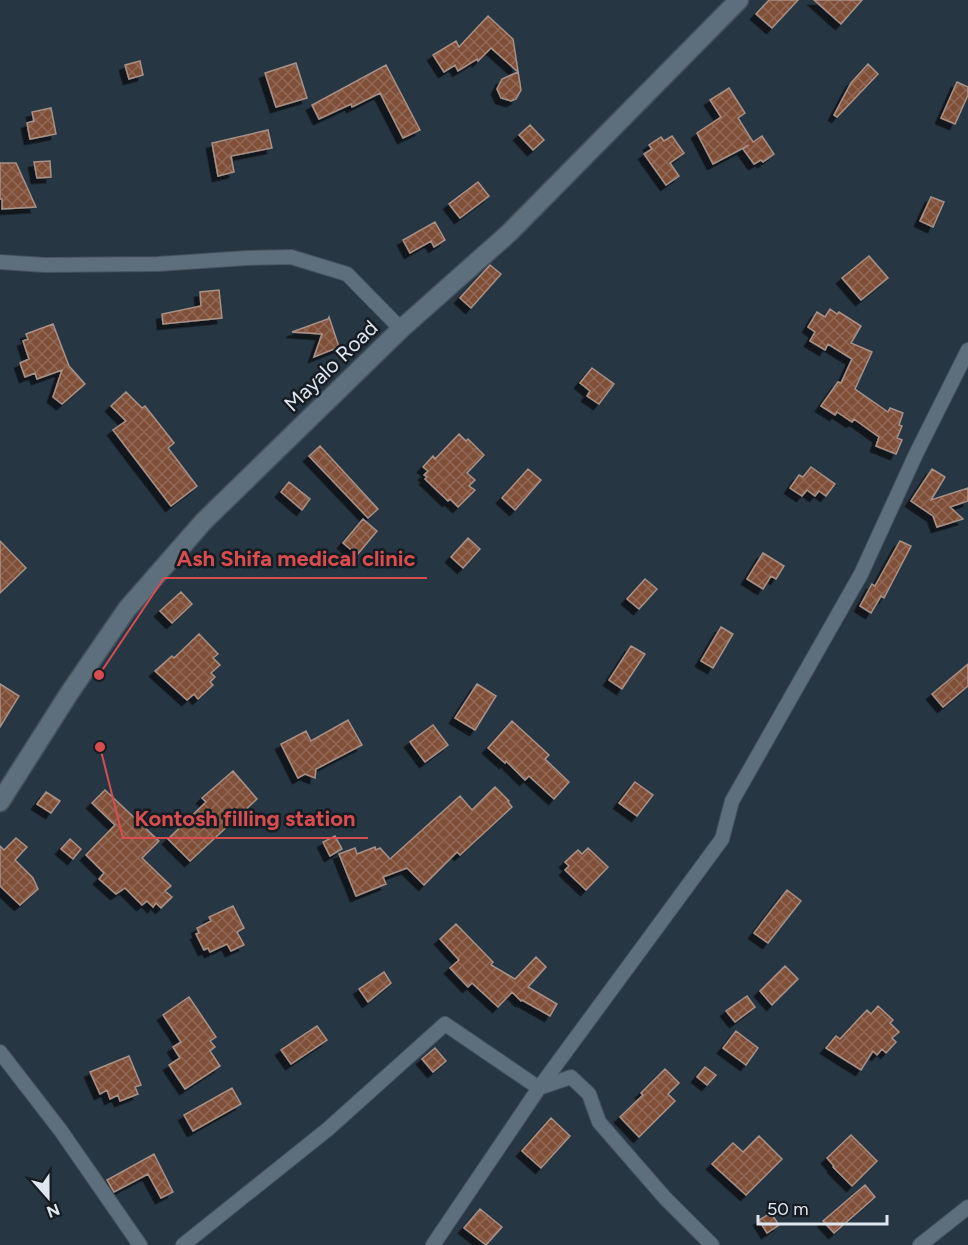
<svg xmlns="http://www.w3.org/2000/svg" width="968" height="1245" font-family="Figtree,sans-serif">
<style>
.building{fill:url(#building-cross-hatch);stroke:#a89187;stroke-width:1.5;filter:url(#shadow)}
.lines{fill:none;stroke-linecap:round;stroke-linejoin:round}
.minor-casing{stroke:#45525d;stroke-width:16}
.tertiary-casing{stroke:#45525d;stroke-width:21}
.minor{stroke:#5d6e7d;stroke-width:14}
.tertiary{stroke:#5d6e7d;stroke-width:18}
.labels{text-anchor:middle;stroke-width:5;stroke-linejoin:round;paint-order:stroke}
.street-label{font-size:21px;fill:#dee7f0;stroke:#161c22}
.leader{fill:none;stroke:#d84e50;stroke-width:2}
.callout-dot{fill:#d84e50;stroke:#161c22;stroke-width:2}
.callout-label{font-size:22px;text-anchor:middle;font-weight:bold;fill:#d84e50;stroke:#161c22;stroke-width:5;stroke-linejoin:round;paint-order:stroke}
</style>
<defs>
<pattern id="building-cross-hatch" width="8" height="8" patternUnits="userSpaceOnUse" patternTransform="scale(1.5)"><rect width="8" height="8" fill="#804f39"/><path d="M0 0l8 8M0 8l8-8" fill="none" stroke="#926856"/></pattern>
<filter id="shadow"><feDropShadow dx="-5.5" dy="5.5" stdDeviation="0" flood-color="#0009"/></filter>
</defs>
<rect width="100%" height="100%" fill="#273643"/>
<!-- building -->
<path class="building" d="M769,0H798L772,28L756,14Z
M814,0H862L841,24Z
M488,16L513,39L521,90L516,99L511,101L501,98L497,89L502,79L518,72L491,48L478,61L477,59L458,71L455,65L444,72L433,55L456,41L459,47Z
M140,61L143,75L129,79L125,65Z
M296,63L307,98L276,107L265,73Z
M868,64L878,74L837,117L834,115L851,83Z
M386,65L420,130L403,138L380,93L352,107L351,104L319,119L312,105Z
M957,82L968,87V95L955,124L941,118Z
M729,88L745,113L738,118L753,142L762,136L774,154L763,162L761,160L754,164L743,149L749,145L713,164L697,133L721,117L710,100Z
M51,108L56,134L30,139L27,123L34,121L32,112Z
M530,125L544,140L533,150L519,135Z
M268,130L272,148L231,156L234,172L218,176L212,143Z
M672,136L684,153L670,163L679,176L666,185L644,154L652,149L649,145L661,137L664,141Z
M50,161L51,177L37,178L34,162Z
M0,163H16L36,207L2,209V199H0Z
M478,182L489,196L460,218L449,204Z
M931,197L944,202L933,227L920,221Z
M435,222L445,240L434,247L431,241L410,253L403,240Z
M869,256L888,278L861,300L842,278Z
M490,265L501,274L471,308L460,298Z
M219,290L222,318L163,324L162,314L201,306L200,292Z
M830,309L837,314L839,312L861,326L851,343L872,352L855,389L888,412L890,408L903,413L899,425L902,426L897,438L902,440L896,454L876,446L879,437L854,419L852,422L837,412L835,415L821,406L838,382L841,383L852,359L828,344L825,350L810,341L815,332L808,327L817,312L825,317Z
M329,317L339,347L314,357L322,334L292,332L328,319Z
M53,324L69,366L85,384L62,404L53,397L62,370L37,379L35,373L25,377L20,363L29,359L23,341L28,339L26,334Z
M592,368L614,384L599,404L587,396L590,391L580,383Z
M126,392L142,408L145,406L174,443L168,448L197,486L171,506L113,430L126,421L111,406Z
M459,434L466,441L468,439L484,455L467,473L475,480L469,486L475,490L458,507L450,499L448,501L425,479L427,477L424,475L428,471L423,467L433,456L435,459Z
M320,446L378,509L368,518L309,456Z
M811,467L835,484L826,496L819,491L815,496L807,490L802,496L790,488L799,475L803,477Z
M528,469L541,480L515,510L502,498Z
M932,469L945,477L931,500L968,488V501L950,507L963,519L937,527L933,516L911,501Z
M289,482L310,499L302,510L281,492Z
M363,519L377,531L357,555L343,543Z
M468,538L480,549L463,568L451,557Z
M0,541L26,568L0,593Z
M900,541L911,546L884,598L881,596L871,613L860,606L872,584L875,586Z
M763,553L784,566L776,579L771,576L763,589L747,579Z
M645,579L657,589L639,609L627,599Z
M181,592L192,604L172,623L160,611Z
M721,627L733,634L713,668L701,661Z
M199,634L218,654L213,658L220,665L211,673L215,677L210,682L213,685L198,699L194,694L187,700L155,671L172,656L174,658Z
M631,646L645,654L622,689L609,680Z
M968,664V686L943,707L932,694Z
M0,684L19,696L0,727Z
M477,684L496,696L475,730L455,718Z
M348,720L362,745L316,769L315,778L305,774L298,778L281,744L306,731L311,741Z
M512,721L549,755L545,759L569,782L554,799L529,776L525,780L506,761L505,763L488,748Z
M433,725L448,745L425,762L410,742Z
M233,771L257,799L190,861L168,839L206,802L202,798Z
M635,782L653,795L637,816L619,803Z
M495,787L509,801L508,802L512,807L460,855L457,852L424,885L407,868L383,877L386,884L356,896L339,854L355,848L357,854L375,847L376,850L380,848L390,859L460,796L472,810Z
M105,790L159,841L142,858L171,886L165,891L172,897L161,908L156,903L153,907L147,901L142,905L125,888L116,894L99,879L104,873L86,855L115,825L92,803Z
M46,792L60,801L51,813L37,804Z
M335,836L342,849L330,856L323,842Z
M16,838L27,847L15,860L33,878L38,889L20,905L0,886V846L4,850Z
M70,839L81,849L73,859L61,849Z
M588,848L608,867L586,890L565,870L569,866L565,862L578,850L582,854Z
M787,890L801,901L768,943L754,933Z
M233,906L244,928L237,932L244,945L231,951L227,944L210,952L208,948L204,950L196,934L199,933L197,928L211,921L209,917Z
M456,924L493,962L491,965L515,979L536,957L546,967L528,987L557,1004L550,1016L522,1000L521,1001L512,992L498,1007L472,983L468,987L450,968L459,960L440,939Z
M785,966L798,979L772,1005L760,991Z
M384,972L391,983L368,1002L359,989Z
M747,996L755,1007L735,1022L726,1011Z
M189,997L216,1037L210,1041L215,1047L210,1051L220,1066L185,1089L169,1065L180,1058L173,1047L181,1042L163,1015Z
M878,1006L893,1020L890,1023L899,1032L892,1038L896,1042L886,1053L882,1049L877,1055L873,1051L861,1070L826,1048L836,1036L840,1039L867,1010L871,1014Z
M317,1026L327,1040L291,1064L281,1050Z
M736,1031L758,1048L746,1065L723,1048Z
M435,1048L446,1061L433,1072L422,1059Z
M129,1056L141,1085L135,1087L138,1094L120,1101L118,1095L110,1099L107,1090L100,1094L90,1072Z
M705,1067L716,1075L707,1085L697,1077Z
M665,1069L679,1083L668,1094L675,1101L639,1137L620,1117L643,1095L641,1093Z
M232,1088L241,1104L193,1131L184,1115Z
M551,1118L570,1136L541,1168L522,1151Z
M851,1135L877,1161L852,1186L833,1167L834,1166L827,1158Z
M759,1136L782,1159L746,1195L712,1164L733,1143L743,1152Z
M154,1154L173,1192L161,1198L148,1174L114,1192L107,1180Z
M865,1185L875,1197L834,1233L823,1221Z
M480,1209L502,1227L486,1245L464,1228Z
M771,1213L779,1225L767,1233L759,1220Z"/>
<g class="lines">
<!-- minor casing -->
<g class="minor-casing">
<path id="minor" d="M0,262L45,265L158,264L247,258L291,257L347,274L401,329
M0,1052L61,1131L140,1245
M183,1245L328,1129L445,1024L539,1088L571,1077L589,1094L599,1122L665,1198L712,1245
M433,1245L539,1088L722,839L732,801L861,574L916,454L968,350
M920,1245L968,1207"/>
</g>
<!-- tertiary casing -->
<g class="tertiary-casing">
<path id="tertiary" d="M0,802L70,692L127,609L204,521L401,329L509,233L739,0"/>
</g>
<!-- minor -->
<use href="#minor" class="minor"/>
<!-- tertiary -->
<use href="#tertiary" class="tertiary"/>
</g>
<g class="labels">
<!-- street labels -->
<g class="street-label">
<text transform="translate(331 366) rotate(-44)" y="7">Mayalo Road</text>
</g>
</g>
<!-- callouts -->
<path class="leader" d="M99 675L164 578H427M100 747L123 838H368"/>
<g class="callout-dot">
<circle cx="99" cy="675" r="6"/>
<circle cx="100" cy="747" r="6"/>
</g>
<g class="callout-label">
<text x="296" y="566">Ash Shifa medical clinic</text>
<text x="245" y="826">Kontosh filling station</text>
</g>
<!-- north arrow -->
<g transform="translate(48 1197) rotate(159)" stroke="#161c22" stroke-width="4.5" paint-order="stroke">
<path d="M0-4.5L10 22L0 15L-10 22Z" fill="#dee7f0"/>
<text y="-9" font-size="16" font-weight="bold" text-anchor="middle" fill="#dee7f0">N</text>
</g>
<!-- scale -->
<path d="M758 1215v9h129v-9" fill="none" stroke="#dee7f0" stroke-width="3"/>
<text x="767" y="1215" font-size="18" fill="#dee7f0" stroke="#161c22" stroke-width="4.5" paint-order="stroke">50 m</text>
</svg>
